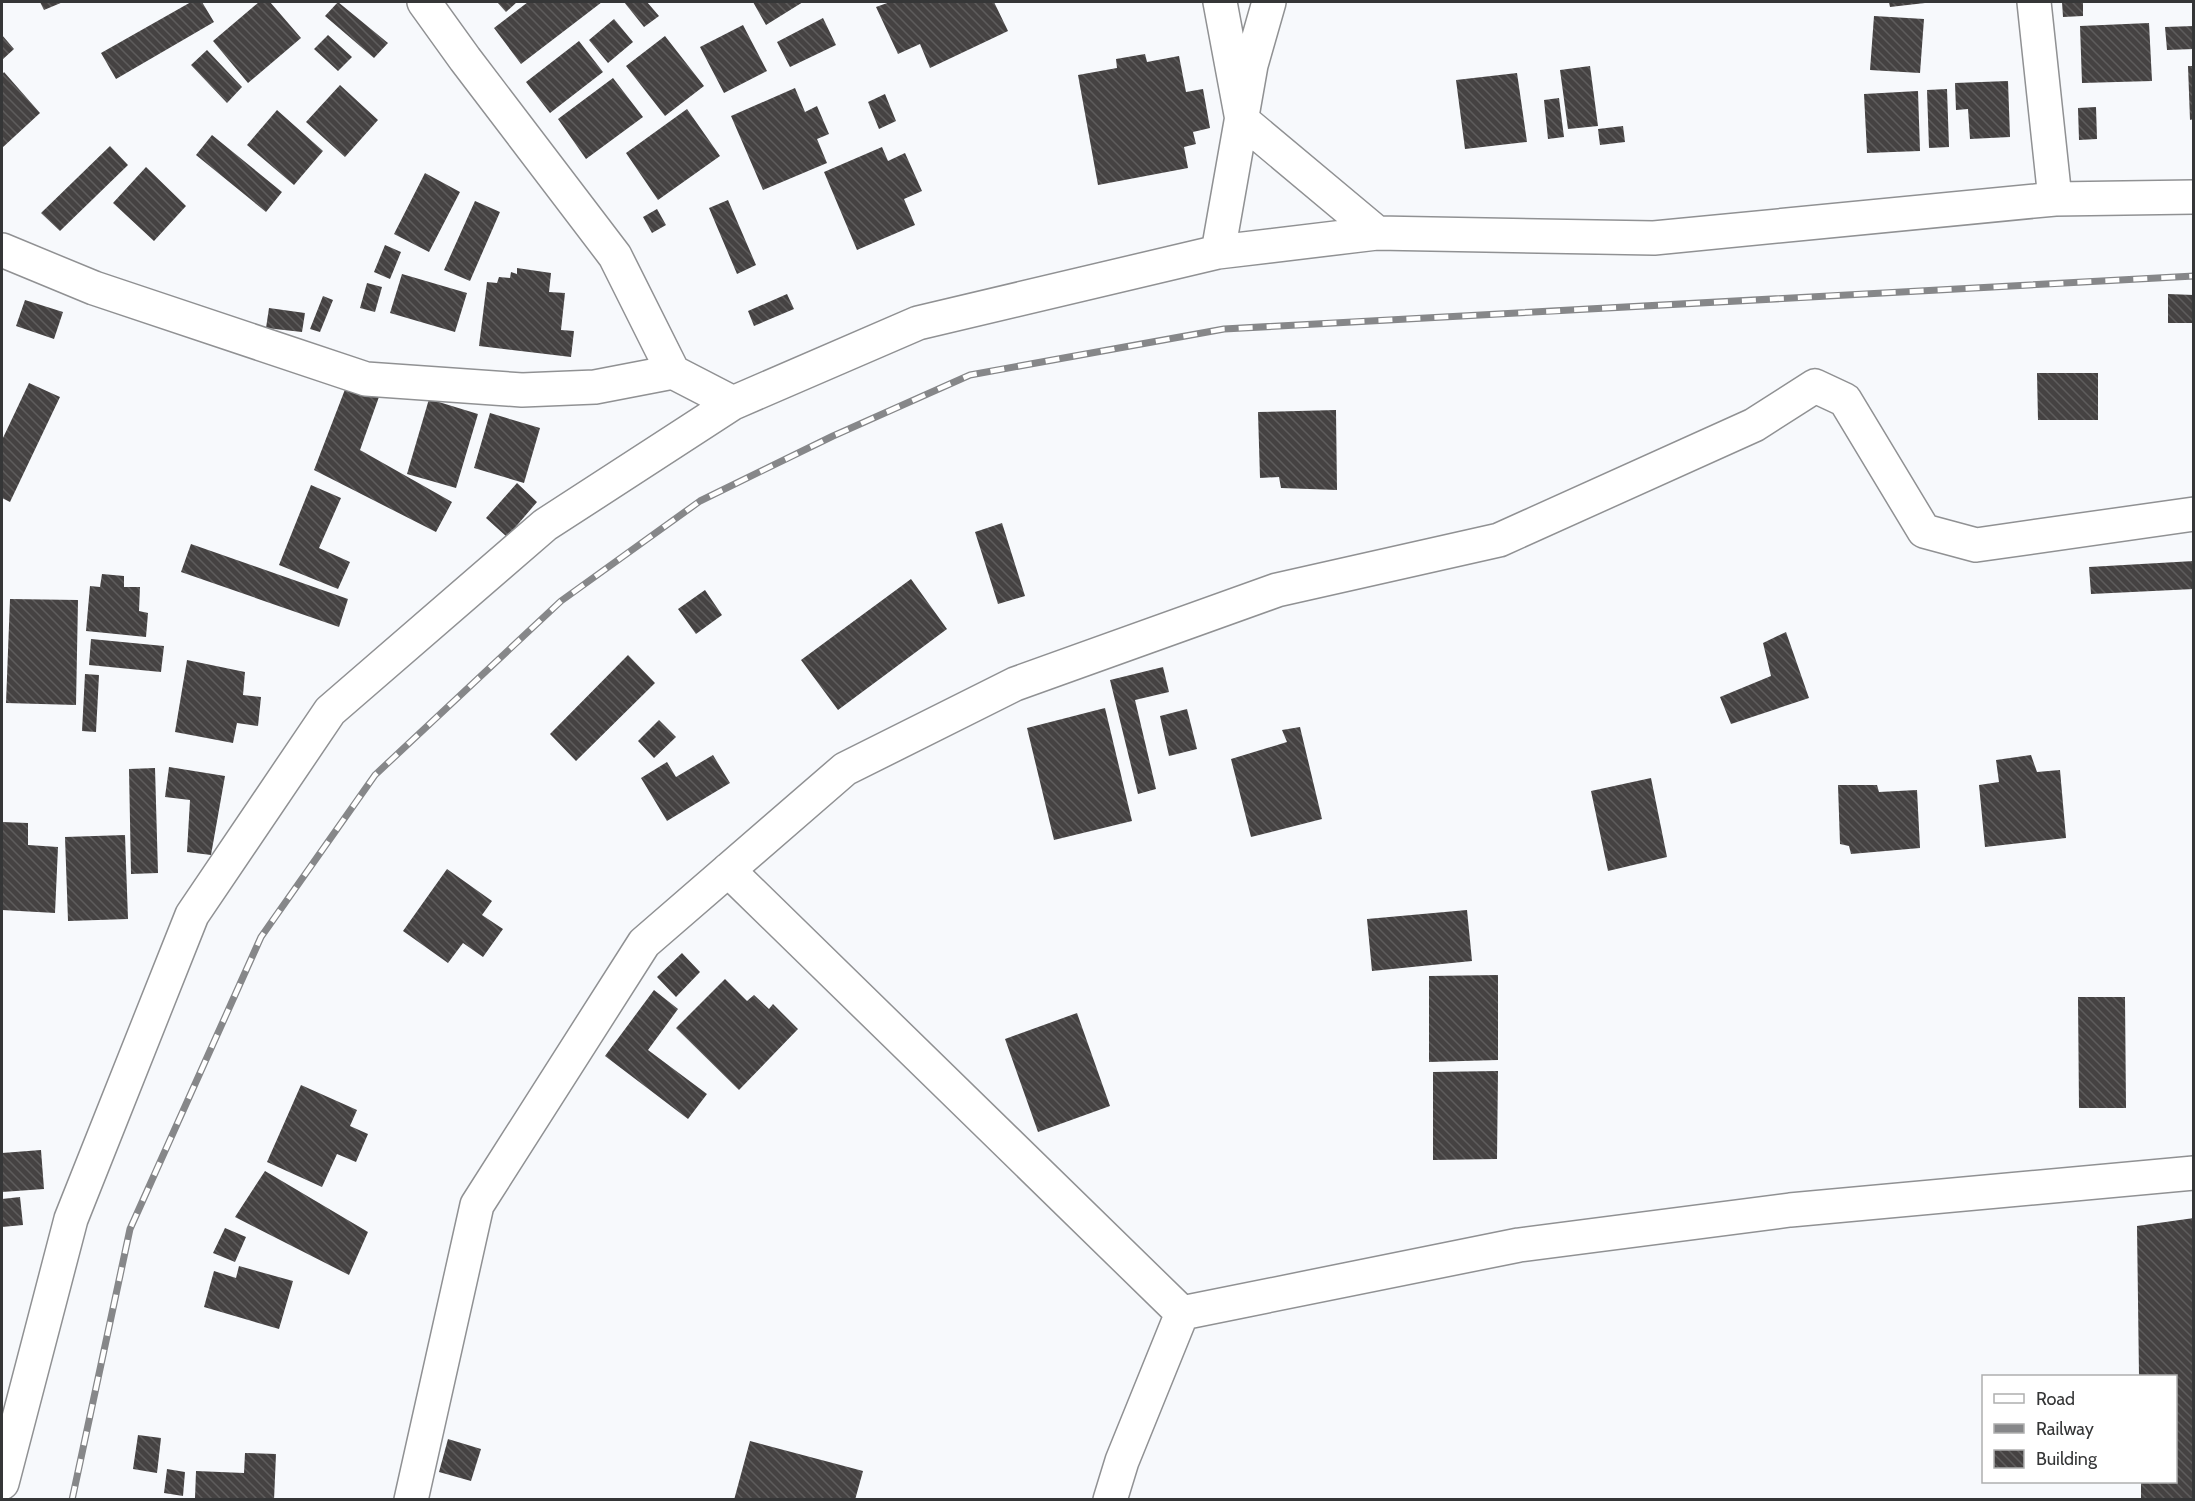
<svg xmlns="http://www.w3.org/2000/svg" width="2195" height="1501" font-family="Cabin,sans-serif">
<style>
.building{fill:url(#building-back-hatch)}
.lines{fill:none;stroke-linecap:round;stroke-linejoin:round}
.minor-casing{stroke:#909193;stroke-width:36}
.minor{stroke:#fff;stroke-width:33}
.rail-casing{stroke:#868789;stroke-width:7}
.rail{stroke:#fff;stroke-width:4.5;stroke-dasharray:14;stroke-linecap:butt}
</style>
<defs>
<pattern id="building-back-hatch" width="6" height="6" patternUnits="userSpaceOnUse" patternTransform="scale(1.5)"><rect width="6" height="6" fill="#454242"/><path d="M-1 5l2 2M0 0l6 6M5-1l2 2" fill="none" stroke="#5e5c5c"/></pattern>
</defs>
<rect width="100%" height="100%" fill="#f7f9fc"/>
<!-- building -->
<path class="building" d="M40,2H63L44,10Z
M191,2H202L214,22L116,79L101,53Z
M259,2H270L301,38L248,83L213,41Z
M338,2L388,43L374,58L325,16Z
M497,2H517L506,12Z
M528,2H602L521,64L494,28Z
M624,2H647L659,16L644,27Z
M753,2H803L766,25Z
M890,2H994L1008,31L930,68L920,44L898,54L876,7Z
M1889,2H1925V3L1890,7Z
M2062,2H2083V16L2063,17Z
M1874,16L1924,19L1920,73L1870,70Z
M823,18L836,45L790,67L777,42Z
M614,19L633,42L608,63L589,40Z
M2149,23L2152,81L2082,83L2080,26Z
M743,25L767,71L724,93L700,47Z
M2194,26V49L2167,50L2165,27Z
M2,35L14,49L2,60Z
M328,35L352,57L338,71L314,49Z
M665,36L704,86L665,116L626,66Z
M579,41L603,72L550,113L526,82Z
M207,50L242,87L227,103L191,65Z
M1145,54L1147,62L1179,56L1186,92L1203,89L1210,128L1193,132L1196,144L1184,147L1188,168L1098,185L1078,75L1117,68L1116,59Z
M1590,66L1598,126L1568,129L1560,70Z
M2188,66H2194V119L2190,120Z
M4,72L40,113L2,148V75Z
M1517,73L1527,142L1465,149L1456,80Z
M613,78L643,117L586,159L558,119Z
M2008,81L2010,137L1970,139L1968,109L1956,110L1955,83Z
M340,85L378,120L345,157L306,122Z
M795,88L805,112L817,106L829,134L817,139L827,163L763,190L731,116Z
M1947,89L1949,147L1929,148L1927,90Z
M1918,91L1920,151L1867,153L1864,94Z
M885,94L896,121L879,129L868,102Z
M1559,98L1564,137L1548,139L1544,100Z
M2096,107L2097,139L2079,140L2078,108Z
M687,109L720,156L658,200L626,153Z
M277,110L323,151L294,185L247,145Z
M1623,126L1625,142L1600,145L1598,129Z
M212,135L282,192L266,212L196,155Z
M110,146L128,165L60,231L41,213Z
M882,147L888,161L905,153L922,191L904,199L915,225L857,250L824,172Z
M146,167L186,206L154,241L113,203Z
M425,173L460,192L429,252L394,234Z
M728,200L756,265L737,274L709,208Z
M475,201L500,212L470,281L444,270Z
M657,209L666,225L652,233L643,217Z
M385,245L401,252L390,279L374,272Z
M517,268L551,273L549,292L565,293L561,330L574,331L571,357L479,346L487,282L497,283L499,277L510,278L511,272L517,274Z
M402,274L467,293L455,332L390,313Z
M367,283L382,287L375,312L360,308Z
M787,294L794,309L754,326L748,311Z
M2168,294L2194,295V323H2168Z
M323,296L333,300L320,332L310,329Z
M25,300L63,312L54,339L16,326Z
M269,308L305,313L302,332L266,328Z
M2037,373H2098V420H2038Z
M349,379L380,394L360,450L452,502L436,532L314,470Z
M29,383L60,397L10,502L2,498V440Z
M429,399L478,414L456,488L407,474Z
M1336,410L1337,490L1281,488L1279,477L1260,478L1258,412Z
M490,413L540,428L524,483L474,468Z
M517,483L537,502L507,537L486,518Z
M311,485L341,498L319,548L350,562L338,589L279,565Z
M1002,523L1025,596L998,604L975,532Z
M191,544L348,599L339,627L181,572Z
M2194,561V589L2091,594L2089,567Z
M102,574L124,576V587H140L139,611L148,613L146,637L86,631L90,586L100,587Z
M911,579L947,629L838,710L801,660Z
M705,590L722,615L696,634L678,609Z
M10,599L78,600L76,705L6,703Z
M1786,632L1809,698L1731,724L1720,697L1771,676L1763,643Z
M91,639L164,646L161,672L89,665Z
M628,655L655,683L576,761L550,734Z
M187,660L245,672L243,695L261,697L258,726L237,723L233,743L175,732Z
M1163,667L1169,692L1135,700L1156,789L1138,794L1110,680Z
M85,674L99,675L96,732L82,731Z
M1105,708L1132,821L1054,840L1027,728Z
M1187,709L1197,749L1169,756L1160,716Z
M659,720L676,737L654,758L638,741Z
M1300,727L1322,819L1251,837L1231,759L1287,742L1282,730Z
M713,755L730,783L667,821L641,778L667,762L676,777Z
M2031,755L2037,772L2060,770L2066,838L1985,847L1979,785L1999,782L1996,760Z
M169,767L225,776L211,855L187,852L190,800L165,797Z
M155,768L158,873L131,874L129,769Z
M1651,778L1667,857L1608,871L1591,791Z
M1838,785H1877L1879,792L1917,790L1920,848L1851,854L1849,846L1840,844Z
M2,822L28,823V845L58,847L55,913L2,910Z
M125,835L128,919L68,921L65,837Z
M447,869L492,901L482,915L503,929L483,957L463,943L448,963L403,931Z
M1467,910L1472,961L1372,971L1367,919Z
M682,953L700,972L676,997L657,977Z
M1498,975V1060L1429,1062V976Z
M725,979L747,1001L754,995L769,1009L773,1004L798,1029L739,1090L676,1028Z
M654,990L678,1009L648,1050L707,1094L688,1119L605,1056Z
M2078,997H2125L2126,1108H2079Z
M1077,1013L1110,1106L1038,1132L1005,1039Z
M1498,1071L1497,1159L1433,1160V1072Z
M301,1085L357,1110L350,1126L368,1134L356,1162L337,1154L322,1187L267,1162Z
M41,1150L44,1189L2,1192V1153Z
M265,1171L368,1232L349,1275L235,1217Z
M20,1197L23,1225L2,1227V1199Z
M2194,1218V1500H2141V1482H2176V1376H2139L2137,1226Z
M225,1228L246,1237L235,1262L213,1253Z
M239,1266L293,1281L279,1329L204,1307L214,1271L236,1278Z
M138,1435L161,1438L157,1473L133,1469Z
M448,1439L481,1449L471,1481L439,1472Z
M750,1441L863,1471L855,1500H734Z
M245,1453L276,1454L274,1500L195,1498L196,1471L244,1473Z
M167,1469L185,1472L183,1496L164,1493Z"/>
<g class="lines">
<!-- minor casing -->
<g class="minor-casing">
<path id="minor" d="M424,2L465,59L615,256L673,372L733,403
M1220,2L1242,120L1377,233
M2034,2L2055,199
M2,250L94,288L366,379L522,390L595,387L673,372
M1218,252L1251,65L1269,2
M728,870L1182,1313
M1182,1313L1519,1245L1790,1210L2194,1173
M2,1483L71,1219L192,915L330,711L545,525L733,403L918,323L1218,252L1377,233L1654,238L2055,199L2194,197
M411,1500L477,1205L644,943L845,769L1015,684L1277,590L1499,540L1754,425L1815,386L1845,400L1924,531L1976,545L2194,514
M1110,1500L1122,1461L1182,1313"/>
</g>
<!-- minor -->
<use href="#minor" class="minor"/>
<!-- rail casing -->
<g class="rail-casing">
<path id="rail" d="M72,1500L130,1229L261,937L375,775L561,601L700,501L833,436L970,375L1224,329L2194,276"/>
</g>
<!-- rail -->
<use href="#rail" class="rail"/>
</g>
<!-- border -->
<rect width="2195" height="1501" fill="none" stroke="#353637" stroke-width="6"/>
<!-- legend -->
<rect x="1982" y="1375" width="195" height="108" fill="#ffffff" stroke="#aeafaf" stroke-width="1.5"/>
<rect x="1994" y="1394" width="30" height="9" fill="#ffffff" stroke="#aeafaf" stroke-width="1.5"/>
<text x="2036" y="1405" font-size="18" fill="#353637">Road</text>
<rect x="1994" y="1424" width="30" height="9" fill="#868789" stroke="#aeafaf" stroke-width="1.5"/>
<text x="2036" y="1435" font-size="18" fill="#353637">Railway</text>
<rect x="1994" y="1450" width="30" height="18" fill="url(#building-back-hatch)" stroke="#aeafaf" stroke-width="1.5"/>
<text x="2036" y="1465" font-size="18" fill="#353637">Building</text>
</svg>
